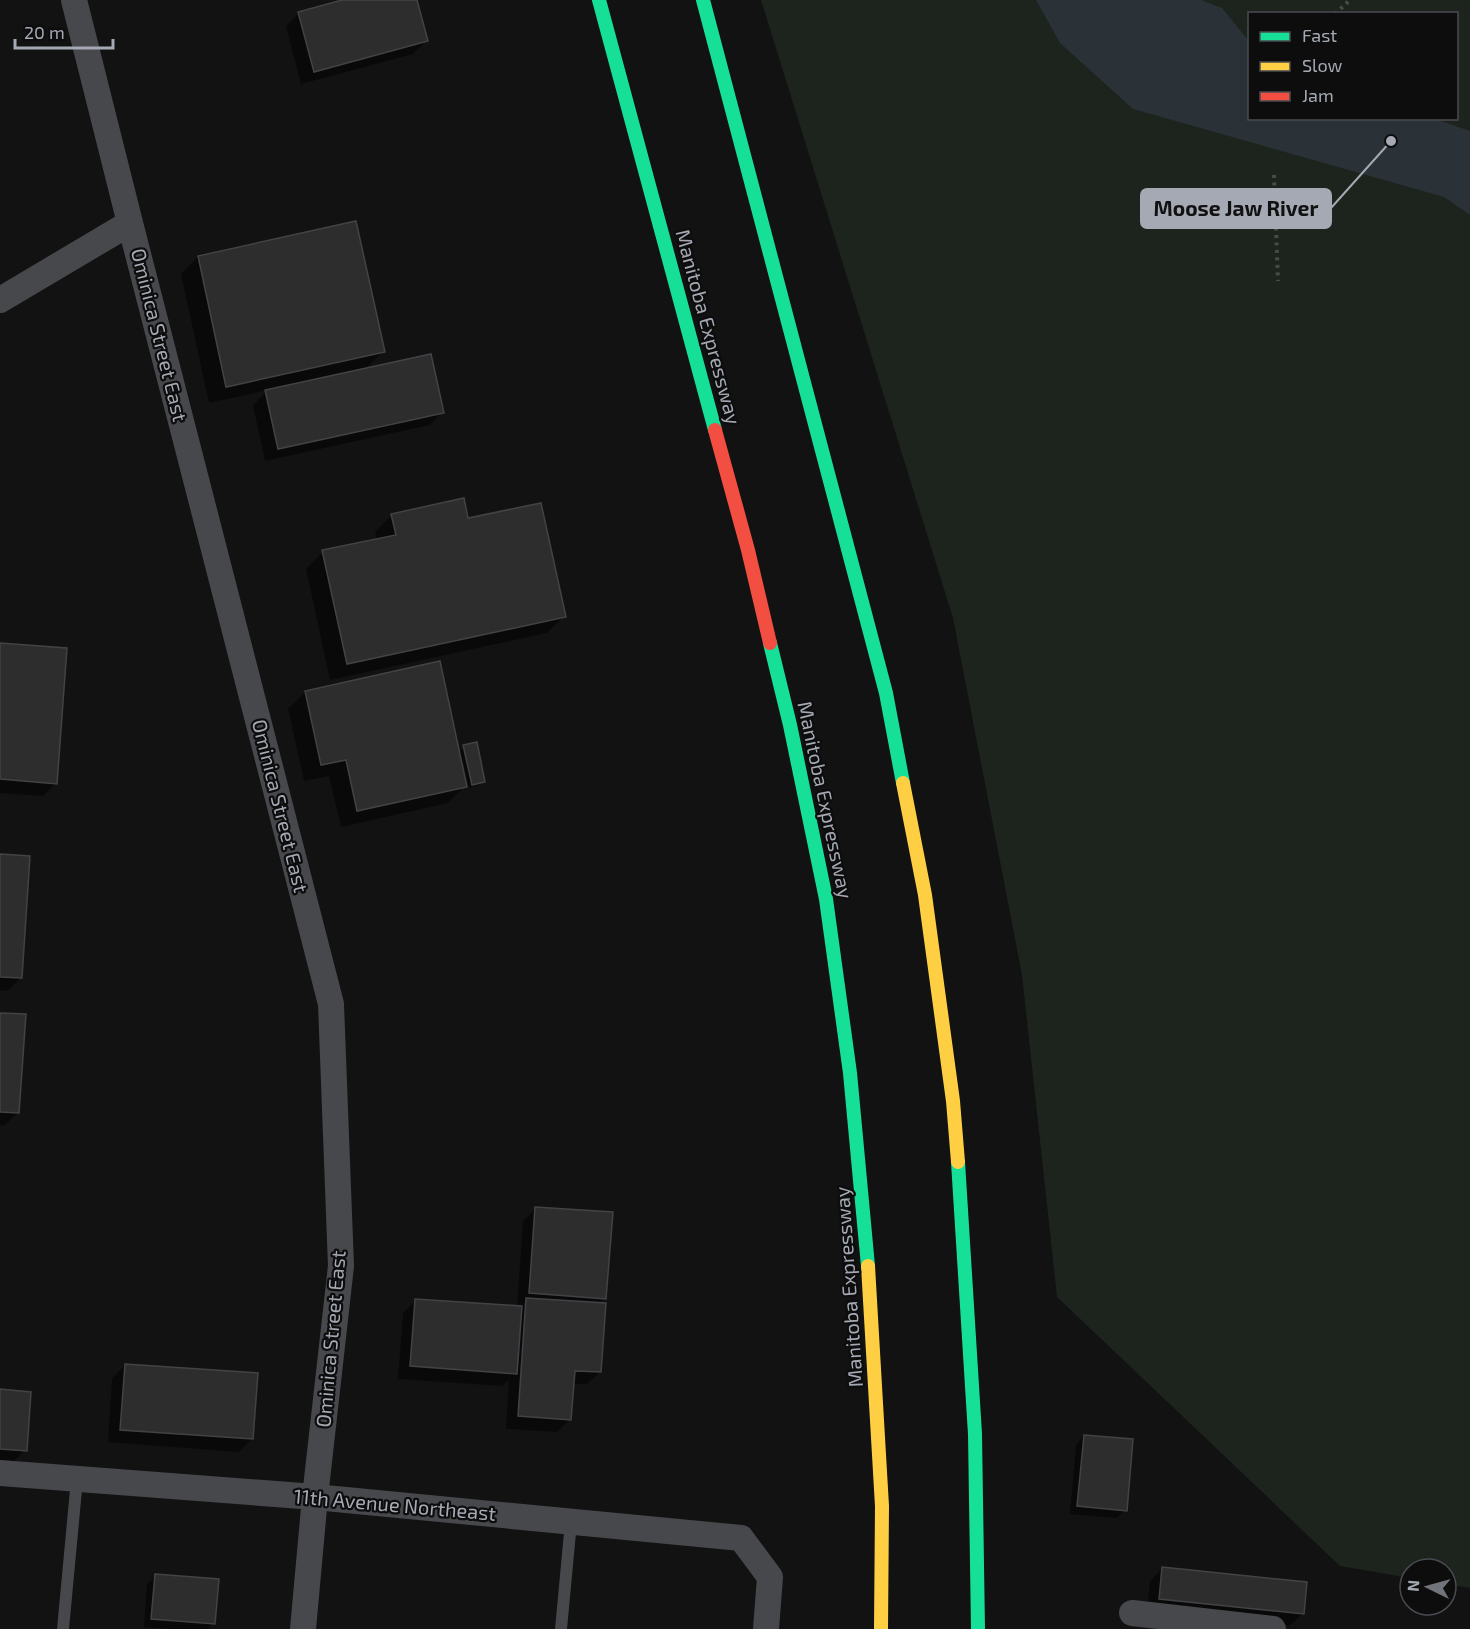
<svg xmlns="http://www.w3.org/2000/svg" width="1470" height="1629" font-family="'Exo 2',sans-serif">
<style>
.green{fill:#1d231d;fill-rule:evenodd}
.water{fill:#2a3137}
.shadow{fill:#0007}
.building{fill:#2d2d2e;stroke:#424346;stroke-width:1.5}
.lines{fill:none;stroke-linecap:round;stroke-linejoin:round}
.path{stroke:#484a4d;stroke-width:4;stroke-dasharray:3 4.5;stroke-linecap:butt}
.lane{stroke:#47484b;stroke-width:12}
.street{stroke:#47484b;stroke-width:26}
.fast{stroke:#16e098;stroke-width:14}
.slow{stroke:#ffcf43;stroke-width:14}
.jam{stroke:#f24e42;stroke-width:14}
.labels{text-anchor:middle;stroke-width:4.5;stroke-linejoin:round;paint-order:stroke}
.street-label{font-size:20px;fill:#a4a9b3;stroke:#0d0d0e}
.leader{fill:none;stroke:#a4a9b3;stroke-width:2}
.callout-dot{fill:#a4a9b3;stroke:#0d0d0e;stroke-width:2}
.callout{fill:#a4a9b3;stroke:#a4a9b3;stroke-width:2}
.callout-label{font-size:21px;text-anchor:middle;font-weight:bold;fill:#111}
</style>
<rect width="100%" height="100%" fill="#121213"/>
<!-- green -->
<path class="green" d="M761,0H1470V1588L1446,1584V1569H1410V1578L1340,1566L1057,1297L1022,975L953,618ZM1250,14H1456V118H1250Z"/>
<!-- water -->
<path class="water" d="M1036,0H1201L1222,8L1249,41L1250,118L1435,119L1470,131V215L1444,197L1133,109L1060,43Z"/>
<!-- shadow -->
<path class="shadow" d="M348,0H416L426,41L413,54L301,84L286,26L299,13Z
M198,257L383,352L364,370L442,412L430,425L265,461L253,405L268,390L209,403L181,274Z
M392,515L467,520L564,616L547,633L330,680L306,569L323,552L377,540L375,532Z
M0,645L56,783L43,796L0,793Z
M305,692L458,753L464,747L484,781L480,785L469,788L463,763L460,764L465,786L448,803L341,827L329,776L304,781L288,709Z
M0,855L20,978L8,991L0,990Z
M0,1014L17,1113L4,1126L0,1125Z
M536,1208L605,1298L598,1304L600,1372L587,1384H572L570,1419L557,1432L506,1429L509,1379L503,1386L398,1379L403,1313L416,1300L517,1307L523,1221Z
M125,1365L252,1439L239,1452L108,1442L112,1378Z
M0,1391L25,1450L12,1463L0,1462Z
M1084,1436L1125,1510L1117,1518L1070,1514L1076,1445Z
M1163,1568L1302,1614L1289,1626L1147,1611L1150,1581Z
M156,1576L213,1623L208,1629H169L144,1627L147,1584Z"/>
<!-- building -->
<path class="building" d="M342,0H417L428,41L314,72L298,12Z
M356,221L385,352L226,387L198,256Z
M431,354L444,413L278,449L265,390Z
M464,498L468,518L541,503L566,617L347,664L322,550L396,535L391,514Z
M0,643L67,648L57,784L0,779Z
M440,661L467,787L357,811L346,760L321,765L305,691Z
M477,742L485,782L472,785L463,745Z
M0,854L30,856L22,978L0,977Z
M0,1013L26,1014L19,1113L0,1112Z
M535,1207L613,1212L606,1299L529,1293Z
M526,1298L606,1303L601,1372L575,1371L571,1420L518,1416Z
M415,1299L522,1306L517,1374L410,1366Z
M125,1364L258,1373L253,1439L120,1430Z
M0,1389L31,1392L27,1451L0,1449Z
M1084,1435L1133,1439L1127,1511L1077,1506Z
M1162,1567L1307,1582L1304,1614L1159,1599Z
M155,1574L219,1579L215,1624L151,1619Z"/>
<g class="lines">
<!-- path -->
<path class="path" d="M1335,14L1350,0
M1274,175L1278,281"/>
<!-- lane -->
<path class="lane" d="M63,1629L77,1479
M561,1629L571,1522"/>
<!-- street -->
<path class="street" d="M74,0L130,223L331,1004L341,1266L315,1497L303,1629
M0,300L130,223
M0,1473L315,1497L741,1538L770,1577L766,1629
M1132,1613L1273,1629"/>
<!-- fast -->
<path class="fast" d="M599,0L715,430
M703,0L886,693L903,783
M770,643L790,725L826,899L850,1073L868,1266
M958,1162L975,1434L978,1629"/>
<!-- slow -->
<path class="slow" d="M903,783L925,895L953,1101L958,1162
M868,1266L882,1506L881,1629"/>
<!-- jam -->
<path class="jam" d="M715,430L748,550L770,643"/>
</g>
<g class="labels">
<!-- street labels -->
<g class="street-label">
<text transform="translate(708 327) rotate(75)" y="7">Manitoba Expressway</text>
<text transform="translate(159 335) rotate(76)" y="7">Ominica Street East</text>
<text transform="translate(825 800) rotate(78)" y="7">Manitoba Expressway</text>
<text transform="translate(280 806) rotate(76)" y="7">Ominica Street East</text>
<text transform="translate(849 1287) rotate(-94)" y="7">Manitoba Expressway</text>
<text transform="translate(331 1339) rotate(-85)" y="7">Ominica Street East</text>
<text transform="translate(395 1505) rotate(5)" y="7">11th Avenue Northeast</text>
</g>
</g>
<!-- callouts -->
<path class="leader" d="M1391 141L1331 208"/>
<circle class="callout-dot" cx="1391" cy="141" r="6"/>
<rect class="callout" x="1141" y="189" width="190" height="39" rx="6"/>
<g class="callout-label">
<text x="1236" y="216">Moose Jaw River</text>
</g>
<!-- legend -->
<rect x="1248" y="12" width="210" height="108" fill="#0d0d0e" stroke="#494b50" stroke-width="1.5"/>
<rect x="1260" y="32" width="30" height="9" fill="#16e098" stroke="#494b50" stroke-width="1.5"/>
<text x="1302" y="42" font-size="18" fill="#a4a9b3">Fast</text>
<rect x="1260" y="62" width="30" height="9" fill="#ffcf43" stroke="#494b50" stroke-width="1.5"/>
<text x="1302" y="72" font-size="18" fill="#a4a9b3">Slow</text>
<rect x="1260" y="92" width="30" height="9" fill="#f24e42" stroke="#494b50" stroke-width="1.5"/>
<text x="1302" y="102" font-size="18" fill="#a4a9b3">Jam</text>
<!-- north arrow -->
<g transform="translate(1428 1587) rotate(275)"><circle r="28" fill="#0d0d0e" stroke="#494b50" stroke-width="1.5"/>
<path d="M0-4.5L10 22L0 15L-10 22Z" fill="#71747b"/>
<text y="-9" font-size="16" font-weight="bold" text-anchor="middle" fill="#a4a9b3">N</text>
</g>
<!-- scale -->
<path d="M15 39v9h98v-9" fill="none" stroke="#a4a9b3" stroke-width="3"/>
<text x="24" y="39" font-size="18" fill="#a4a9b3" stroke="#0d0d0e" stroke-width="4.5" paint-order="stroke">20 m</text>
</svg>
